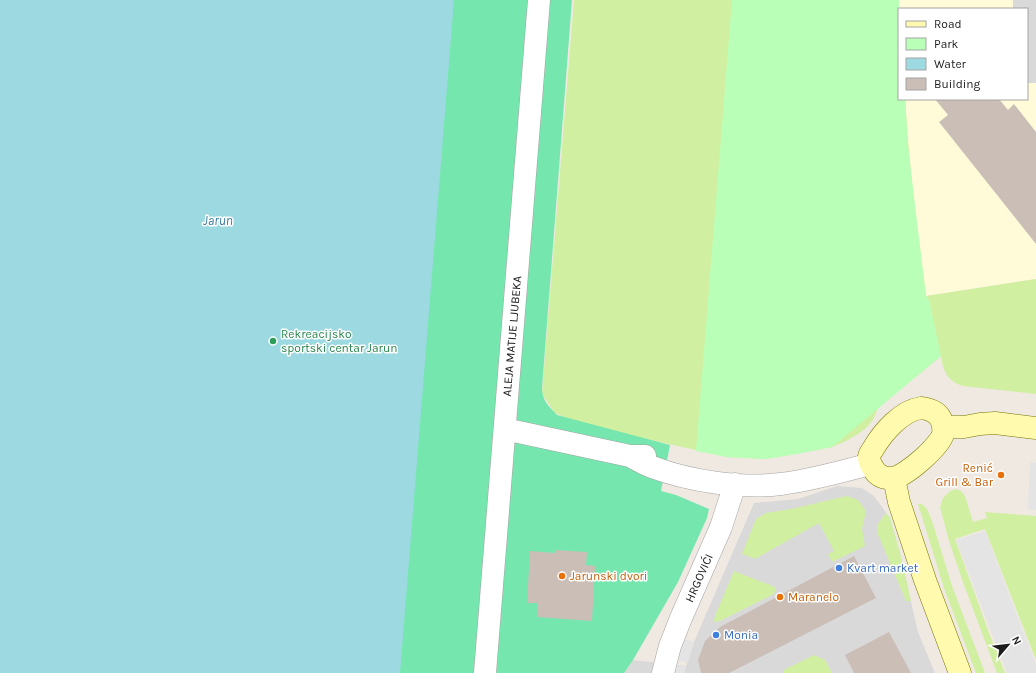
<svg xmlns="http://www.w3.org/2000/svg" width="1036" height="673" font-family="Karla,sans-serif">
<style>
.residential{fill:#dad9d9}
.education{fill:#fffbd9}
.grass{fill:#d0efa1}
.park{fill:#baffb8}
.pitch{fill:#76e6af}
.parking{fill:#e4e4e4}
.water{fill:#9cd9e1}
.building{fill:#cbbeb7}
.lines{fill:none;stroke-linecap:round;stroke-linejoin:round}
.street-casing{stroke:#a3a3a3;stroke-width:23}
.secondary-casing{stroke:#767600;stroke-width:23}
.street{stroke:#fff;stroke-width:22}
.secondary{stroke:#fffaae;stroke-width:22}
.leisure-dot{fill:#2e9e5b;stroke:#fff;stroke-width:1.5}
.food-dot{fill:#e8710a;stroke:#fff;stroke-width:1.5}
.shop-dot{fill:#3f7fe0;stroke:#fff;stroke-width:1.5}
.labels{text-anchor:middle;stroke-width:3;stroke-linejoin:round;paint-order:stroke}
.leisure-label{font-size:12px;fill:#27864d;stroke:#fff;text-anchor:start}
.street-label{font-size:12px;fill:#1c1c1c;stroke:#fff}
.food-label{font-size:12px;fill:#c56008;stroke:#fff;text-anchor:start}
.shop-label{font-size:12px;fill:#366cbe;stroke:#fff;text-anchor:start}
.water-label{font-size:13px;font-style:italic;fill:#3b7ba4;stroke:#fff}
</style>
<rect width="100%" height="100%" fill="#efe9e1"/>
<!-- residential -->
<path class="residential" d="M1013,0H1036V83H1027V9H1013Z
M837,486L862,488L874,496L890,518L900,553L918,632L935,673H624L633,660L686,666L694,642L754,503L798,499Z"/>
<!-- education -->
<path class="education" d="M899,0H1013V9H899Z
M1027,83H1036V279L926,296L919,246L908,147L905,99H1027Z"/>
<!-- grass -->
<path class="grass" d="M574,0H899V99H905C909,165 917,230 926,296L1036,279V394L963,386C947,381 943,371 941,356L917,376L877,402V410L873,420L866,428L858,434L846,441L832,447L816,450L766,459L727,457L580,424L555,413L542,394Z
M955,489L961,491L965,496L973,522L987,518L985,512L1036,516V660L985,529L955,539L989,633L1005,673H997L964,585L949,541L940,507L943,498L949,492Z
M847,496L858,500L866,511L862,529L865,546L832,562L828,554L834,551L819,523L755,559L742,554L756,519L766,513L791,509Z
M918,504H922L927,509L932,521L952,586L985,673H976L944,588Z
M886,513L890,518L900,553L911,601H906L877,532L878,524Z
M734,571L770,585L776,588L774,594L720,621L714,622L715,616Z
M814,655L825,660L832,673H783L784,670Z"/>
<!-- park -->
<path class="park" d="M732,0H899V99H905L908,147L926,296L929,300L941,356L832,447L797,454L766,459L727,457L696,451Z"/>
<!-- pitch -->
<path class="pitch" d="M0,0H572L542,388C542,401 549,406 557,415L670,445L661,491L676,495L709,509L707,518L678,582L633,660L624,673H0Z"/>
<!-- parking -->
<path class="parking" d="M1030,462L1036,463V510L1028,509Z
M985,531L1036,665V673H1007L956,540Z
M681,638L694,642L688,663L675,659Z
M673,665L686,666L685,673H671Z"/>
<!-- water -->
<path class="water" d="M0,0H454L400,673H0Z"/>
<!-- building -->
<path class="building" d="M935,99H999L1008,110L1014,104L1036,132V244L939,122L948,115Z
M555,550L587,552L586,565L595,566L592,621L537,617L538,603H527L530,551L555,553Z
M854,556L876,598L729,673H701L698,660L705,641L720,627Z
M889,632L911,673H854L845,655Z"/>
<g class="lines">
<!-- street casing -->
<g class="street-casing">
<path id="street" d="M505,429L630,456H645
M630,456C637,460 644,464 652,467C689,481 741,489 781,484C811,480 841,472 870,464
M485,673L539,0
M663,673L670,646L681,618L721,527L735,484"/>
</g>
<!-- secondary casing -->
<g class="secondary-casing">
<path id="secondary" d="M921,408C930,409 939,412 942,422C943,426 944,430 943,434C940,446 906,476 893,478C891,478 889,478 887,478C880,477 876,474 873,468C871,465 869,461 869,457C869,454 872,451 873,449C883,432 901,411 921,408Z
M944,427H964L980,424L995,423L1036,428
M894,478L899,502L925,580L960,673"/>
</g>
<!-- street -->
<use href="#street" class="street"/>
<!-- secondary -->
<use href="#secondary" class="secondary"/>
</g>
<!-- markers -->
<circle class="leisure-dot" cx="273" cy="341" r="4"/>
<g class="food-dot">
<circle cx="1001" cy="475" r="4"/>
<circle cx="562" cy="576" r="4"/>
<circle cx="780" cy="597" r="4"/>
</g>
<g class="shop-dot">
<circle cx="839" cy="568" r="4"/>
<circle cx="716" cy="635" r="4"/>
</g>
<g class="labels">
<!-- leisure labels -->
<g class="leisure-label">
<text x="281" y="338">Rekreacijsko<tspan x="281" dy="14">sportski centar Jarun</tspan></text>
</g>
<!-- street labels -->
<g class="street-label">
<text transform="translate(512 336) rotate(-85)" y="4">ALEJA MATIJE LJUBEKA</text>
<text transform="translate(699 578) rotate(-66)" y="4">HRGOVIĆI</text>
</g>
<!-- food labels -->
<g class="food-label">
<text x="993" y="472" text-anchor="end">Renić<tspan x="993" dy="14">Grill &amp; Bar</tspan></text>
<text x="570" y="580">Jarunski dvori</text>
<text x="788" y="601">Maranelo</text>
</g>
<!-- shop labels -->
<g class="shop-label">
<text x="847" y="572">Kvart market</text>
<text x="724" y="639">Monia</text>
</g>
<!-- water labels -->
<g class="water-label">
<text x="218" y="225">Jarun</text>
</g>
</g>
<!-- legend -->
<rect x="898" y="8" width="130" height="92" fill="#ffffff" stroke="#a4a4a4"/>
<rect x="906" y="21" width="20" height="6" fill="#fffaae" stroke="#a4a4a4"/>
<text x="934" y="28" font-size="12" fill="#1c1c1c">Road</text>
<rect x="906" y="38" width="20" height="12" fill="#baffb8" stroke="#a4a4a4"/>
<text x="934" y="48" font-size="12" fill="#1c1c1c">Park</text>
<rect x="906" y="58" width="20" height="12" fill="#9cd9e1" stroke="#a4a4a4"/>
<text x="934" y="68" font-size="12" fill="#1c1c1c">Water</text>
<rect x="906" y="78" width="20" height="12" fill="#cbbeb7" stroke="#a4a4a4"/>
<text x="934" y="88" font-size="12" fill="#1c1c1c">Building</text>
<!-- north arrow -->
<g transform="translate(1008 645) rotate(62)" stroke="#ffffff" stroke-width="3" paint-order="stroke">
<path d="M0-3L7 15L0 10L-7 15Z" fill="#1c1c1c"/>
<text y="-6" font-size="11" font-weight="bold" text-anchor="middle" fill="#1c1c1c">N</text>
</g>
</svg>
